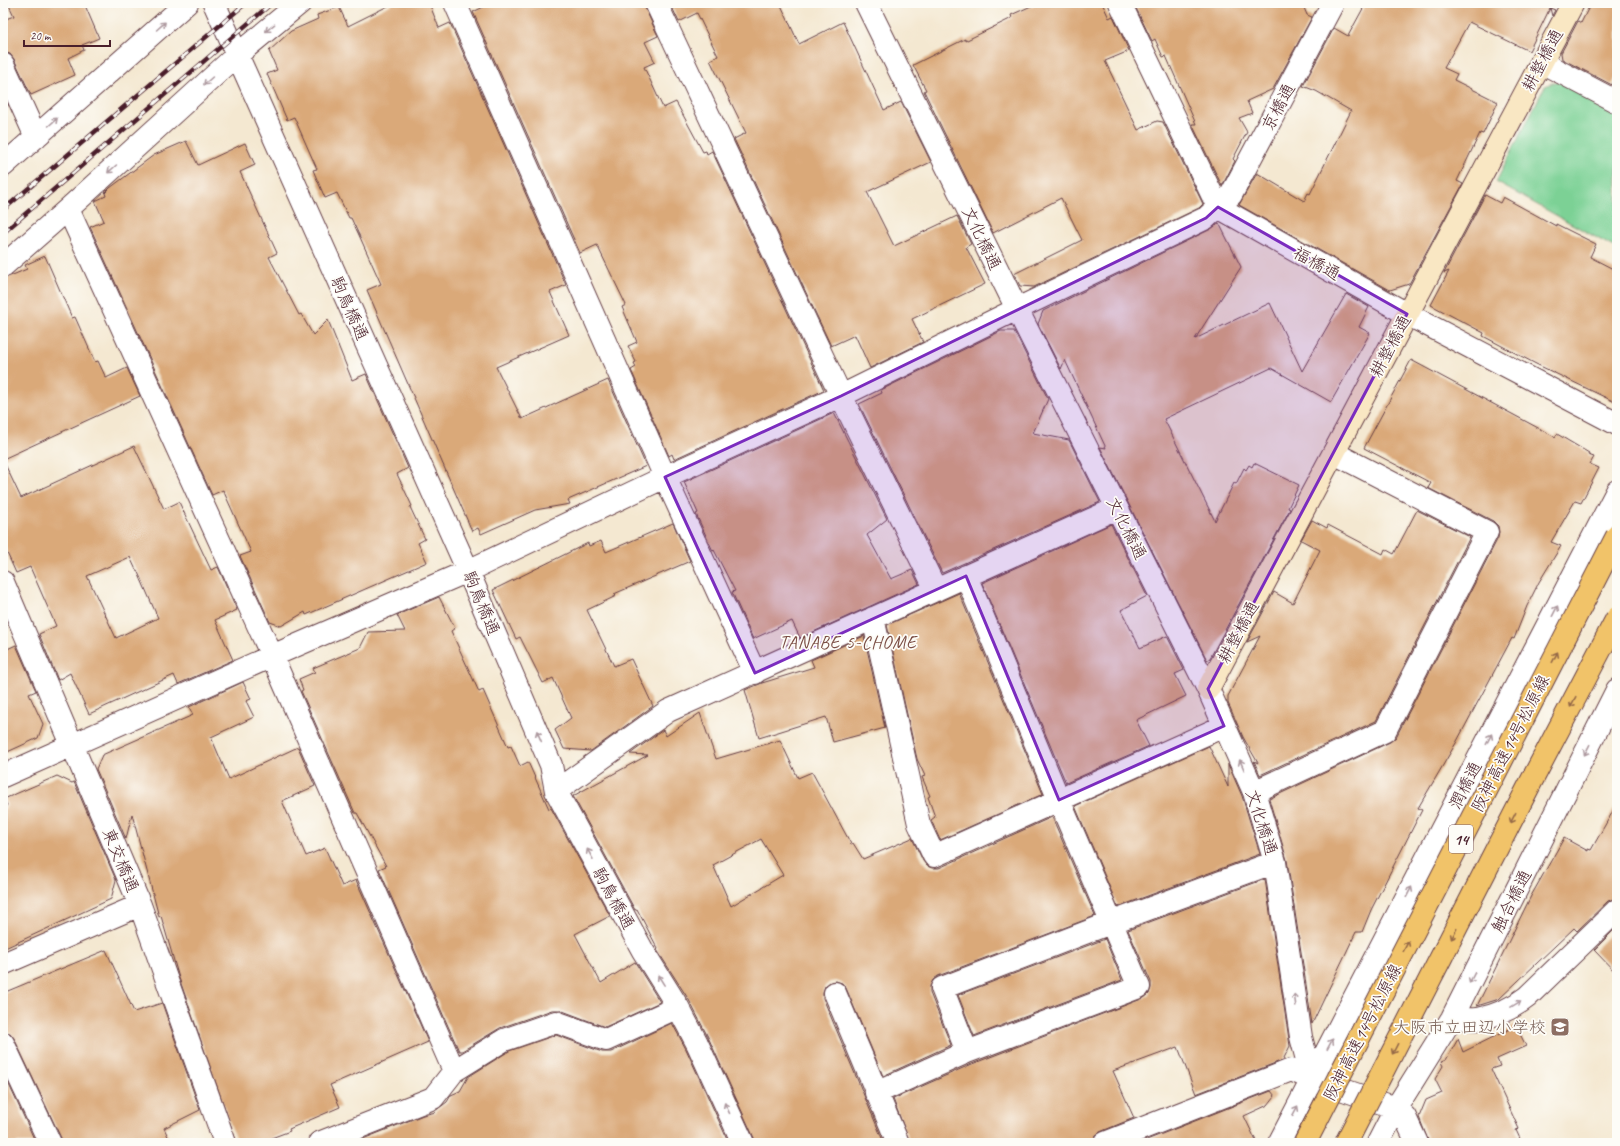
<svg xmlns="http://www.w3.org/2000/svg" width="1620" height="1146" font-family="Caveat,'Klee One',sans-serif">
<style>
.green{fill:#7bd195;stroke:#627860}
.building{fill:#daa979;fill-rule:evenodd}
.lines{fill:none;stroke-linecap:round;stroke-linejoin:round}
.street-casing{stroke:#643d44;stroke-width:24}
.secondary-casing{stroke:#643d44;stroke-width:24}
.street{stroke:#fff;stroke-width:22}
.secondary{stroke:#f9e7c3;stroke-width:22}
.rail-casing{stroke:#4a1f2b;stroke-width:4.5}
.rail{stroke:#fdfcf7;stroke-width:3;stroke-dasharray:9;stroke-linecap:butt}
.highway-bridge-casing{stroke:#643d44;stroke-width:24;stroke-linecap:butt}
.highway-bridge{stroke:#f1c369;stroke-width:22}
.oneway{stroke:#ae9aa0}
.oneway2{stroke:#956947}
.marked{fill:#7b2cbf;fill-opacity:0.2;stroke:#7b2cbf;stroke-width:3;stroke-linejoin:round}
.labels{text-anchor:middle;stroke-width:3.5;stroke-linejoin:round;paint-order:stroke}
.shield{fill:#fdfcf7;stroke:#806168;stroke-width:1}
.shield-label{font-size:16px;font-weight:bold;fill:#4a1f2b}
.street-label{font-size:17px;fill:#4a1f2b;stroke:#fdfcf7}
.education-label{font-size:17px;fill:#785e54;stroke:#fdfcf7;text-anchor:end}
.neighbourhood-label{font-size:18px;letter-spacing:1px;fill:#7c4f46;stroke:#fdfcf7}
</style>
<rect width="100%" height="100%" fill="#fdfcf7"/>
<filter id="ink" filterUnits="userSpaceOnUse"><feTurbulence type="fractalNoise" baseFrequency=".025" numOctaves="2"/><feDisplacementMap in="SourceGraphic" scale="8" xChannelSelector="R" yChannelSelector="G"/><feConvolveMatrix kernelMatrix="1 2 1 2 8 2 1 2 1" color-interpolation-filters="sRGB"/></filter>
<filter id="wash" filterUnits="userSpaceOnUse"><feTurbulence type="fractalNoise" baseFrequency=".012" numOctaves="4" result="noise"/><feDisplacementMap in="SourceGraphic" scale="16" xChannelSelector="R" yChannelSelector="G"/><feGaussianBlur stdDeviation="0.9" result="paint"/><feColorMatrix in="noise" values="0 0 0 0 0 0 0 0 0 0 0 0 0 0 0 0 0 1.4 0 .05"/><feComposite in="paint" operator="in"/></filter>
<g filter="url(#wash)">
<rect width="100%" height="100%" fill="#f4e8d1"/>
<!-- green -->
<path class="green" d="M1557,81L1617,113V249L1496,182L1545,86Z"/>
<g id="blocks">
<!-- building -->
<path class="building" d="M8,3H84L99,38L82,45L84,50L68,58L75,75L31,95L14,59L10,54L3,52V20L14,16Z
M394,3H429L439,28L450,23L566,285L550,292L569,335L496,367L522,419L608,380L646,466L568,500L570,504L535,510L481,534L478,528L472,531L367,290L381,284L359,235L351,218H349L337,193L325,198L313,170L317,169L294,117L287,120L267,74L277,70L269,51L291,31L318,19L317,15L339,7L348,26Z
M492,3H644L645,8L658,36L645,42L655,62L644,67L663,108L676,102L703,152L706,151L707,154L712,151L824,390L674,459L672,454L669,456L631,370L636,367L634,363L636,362L628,346L637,342L622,307L626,305L597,245L580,253L473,12Z
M670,3H780L799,44L843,22L884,110L901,102L931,162L867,192L894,246L957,216L971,244L966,247L985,284L912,319L923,342L870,368L855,335L831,346L734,139L746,133L710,60L718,56L697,13L679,22Z
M1038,3H1102L1109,18L1113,16L1129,51L1105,61L1138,130L1157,121L1163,122L1203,204L1199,208L1034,287L1020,286L1014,274L1082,240L1061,198L993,233L924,91L926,90L913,65L965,39V41L1012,18L1011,15Z
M1141,3H1302L1307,15L1312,17L1273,89L1247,101L1252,113L1239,118L1247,132L1233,159L1235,161L1222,186L1192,124H1196L1166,56L1163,57L1155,39L1152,41L1135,6Z
M1366,3H1552L1550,8L1555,10L1552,16L1550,8L1529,51L1469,22L1444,68L1457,74L1454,80L1498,102L1483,134L1480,133L1457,181L1463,184L1409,284L1390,290L1239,205L1257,173L1304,201L1308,193L1310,194L1351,111L1316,91L1303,86L1334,28L1348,36Z
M1591,3H1617V75L1612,85L1562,59L1561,53L1578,21L1581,23Z
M3,94L8,106L3,108Z
M186,141L198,165L245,143L255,165L240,172L277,253L269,257L299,315L301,314L313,335L328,320L352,380L366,374L408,468L397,474L412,506L410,507L425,539L418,543L427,562L306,615L305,612L281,626L270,622L240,556L251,552L223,490L212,495L90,227L104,221L95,201L106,196L105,193L110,188L154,155Z
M1485,195L1500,203L1503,197L1556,226V224L1596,244L1590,257L1617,271V403L1536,364L1483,336L1484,333L1431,305L1449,271L1444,273Z
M1219,223L1241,267L1195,339L1270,303L1302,371L1346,294L1369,307L1359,327L1370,333L1331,402L1271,368L1164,419L1215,521L1234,483L1236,484L1244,468L1246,470L1249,465L1252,467L1254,463L1299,485L1288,508L1290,509L1210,658L1207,660L1100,447L1106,448L1065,360L1061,369L1038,324L1043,311L1211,229Z
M45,256L72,318L75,317L95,362L98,361L106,378L127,368L140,396L3,459V279L27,269L25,265Z
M1001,331H1014L1048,399L1033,433L1069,440L1100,502L942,573L859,404L882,393L881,390Z
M1411,360L1555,437L1557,434L1589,453L1588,455L1594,457L1590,464L1599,468L1581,503L1575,501L1551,542L1561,546L1539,582L1527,606L1514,639L1512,638L1456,743L1418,808L1422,810L1371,910L1362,932H1356L1312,1024L1287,860L1269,799L1390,742L1396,737L1498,538L1499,532L1498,526L1493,521L1428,488L1431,483L1364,448Z
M834,413L887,519L867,535L891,579L912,570L919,584L800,638L792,621L753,639L732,592L735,591L714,550L713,551L696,514L698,513L684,482Z
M134,446L164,509L179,502L211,570L218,567L237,610L215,620L233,660L178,684L174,675L89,714L70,673L58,680L39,634L56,626L30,567L16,573L3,544V460L21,498ZM130,557L136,570H137L158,618L116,638L87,576Z
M1417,510L1470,537L1376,721L1260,775L1254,761L1258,763L1243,737L1228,703V696L1260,636L1247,642L1274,592L1293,603L1320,550L1301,540L1312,520L1327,528L1328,525L1383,554L1385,549L1394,554Z
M673,523L690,561L614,594L616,596L587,610L614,666L631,659L653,706L591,751L564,749L555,730L571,718L553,678L543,683L520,637L516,639L493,590L588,543L589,546L601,541L606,552Z
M1111,524L1147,596L1121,610L1140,648L1167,636L1184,670L1175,674L1186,696L1136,720L1149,746L1066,783L982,583Z
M959,593L1043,794L940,840L931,820L935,817L928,797L930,796L922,777L925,776L917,759L887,625Z
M439,597L455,628L451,631L479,692L483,690L508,747L511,746L520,766L528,762L549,809L551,808L610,916L575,934L601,983L635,962L660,1002L605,1027L560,1010H552L500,1028L462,1051H459L379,869L386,866L357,813H355L301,691L303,690L299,679L315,672L313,668L360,648L368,632L405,631L397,615Z
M864,636L885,728L833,742L826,717L759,738L745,690L762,683L814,667L811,660Z
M16,645L36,691L29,694L43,724L38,738L3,754V651Z
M243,682L251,699L246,701L254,717L211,737L229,779L298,747L315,786L282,801L306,856L325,848L342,886L356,880L428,1042L330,1085L340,1107L289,1129L290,1131L258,1143H237L179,978L161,916L159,917L132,814L126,839L96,769L102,755L193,715L189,707Z
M700,713L716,759L780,740L798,778L812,772L851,844L853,843L863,859L912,838L923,861L927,866L932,868H939L1052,817L1095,916L938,976L933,980L930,986V993L951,1045L883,1076L846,988L842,983L836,981L830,982L825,986L823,992V998L884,1143H755L754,1138L708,1037L689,1000L657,950L658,949L637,909L635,910L573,796L648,755L630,754L663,730L666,736ZM761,839L783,875L731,906L713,865Z
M1209,746L1228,787V764L1242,796L1260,854L1118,907L1075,806Z
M57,776L72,783L74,782L116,880L111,899L3,949V810L7,805L4,799Z
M1617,804V898L1608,901L1577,931L1574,928L1499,999L1477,1006L1531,896L1564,838L1588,851V849L1591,850Z
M1265,879L1290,1046L1283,1060L1196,1094L1178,1047L1113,1071L1134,1118L1100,1132L1095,1136L1093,1143H910L893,1099L972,1064L1144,998L1149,994L1151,988V982L1128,930Z
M1617,927V974L1594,950Z
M1105,939L1122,980L974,1036L958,995Z
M106,950L134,1012L162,1003L200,1110L164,1128L171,1143H62L61,1138L14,1038L10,1033L3,1031V993Z
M672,1023L686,1049L729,1143H353L423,1115L436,1112L435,1111L447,1102L451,1095L460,1091L468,1077L509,1051L556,1035L602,1052H611Z
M1516,1026L1526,1046L1497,1059L1500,1066L1491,1069L1519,1129L1516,1130L1522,1143H1429L1419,1117L1426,1100L1442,1093L1435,1079L1443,1066L1441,1062L1446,1060L1458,1039L1463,1052Z
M3,1076H5L36,1143H3Z
M1271,1091L1275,1096L1268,1105L1244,1116L1257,1143H1139Z"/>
</g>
</g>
<g filter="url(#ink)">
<use href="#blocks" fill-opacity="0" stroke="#643d44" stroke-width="1"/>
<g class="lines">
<!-- street casing -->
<g class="street-casing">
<path id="street" d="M214,3L468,571L551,765L556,791L643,951L678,1007L697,1043L743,1143
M455,3L665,477L755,673
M656,3L841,396L936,590
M866,3L1017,309L1208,689L1254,792L1275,862L1301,1037L1312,1079
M1120,3L1218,207L1407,314L1617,424
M1541,62L1617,102
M3,64L36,137
M3,166L187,3
M68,209L272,656L454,1071
M3,266L68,209L237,55L300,3
M3,582L140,905L225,1143
M873,618L919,824L934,856L1224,726
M3,776L272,656L468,571L665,477L841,396L1017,309L1206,218L1231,195L1333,3
M556,791L668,711L1117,508
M1254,792L1385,731L1487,532L1334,453
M3,964L140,905
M835,993L898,1143
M1452,1018C1460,1018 1470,1020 1478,1019C1495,1016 1513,1008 1527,997L1617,910
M3,1043L50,1143
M967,1052L942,988L1113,922L1275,862
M876,1093L967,1052L1139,987L1059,800L966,576
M319,1143L433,1098L454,1071L504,1040L556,1022L606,1040L678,1007
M1105,1143L1291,1070L1312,1079L1396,1108L1405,1117L1417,1143
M1279,1143L1617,491
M1378,1143L1396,1108L1452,1018L1617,690"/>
</g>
<!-- secondary casing -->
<g class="secondary-casing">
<path id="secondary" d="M1208,689L1573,3"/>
</g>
<!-- street -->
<use href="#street" class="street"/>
<!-- secondary -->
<use href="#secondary" class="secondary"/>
<!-- rail casing -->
<g class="rail-casing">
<path id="rail" d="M3,210L246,3
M3,233L272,3"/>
</g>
<!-- rail -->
<use href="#rail" class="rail"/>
<!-- highway-bridge casing -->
<g class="highway-bridge-casing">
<path id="highway-bridge" d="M1305,1143L1617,536
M1346,1143L1532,780L1617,618"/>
</g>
<!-- highway-bridge -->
<use href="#highway-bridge" class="highway-bridge"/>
</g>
<!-- one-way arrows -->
<defs><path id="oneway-shaft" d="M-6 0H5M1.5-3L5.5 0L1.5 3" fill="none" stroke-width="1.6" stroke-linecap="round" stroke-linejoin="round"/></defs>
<g class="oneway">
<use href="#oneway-shaft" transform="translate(161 26) rotate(-42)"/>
<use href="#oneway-shaft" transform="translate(270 28) rotate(141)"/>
<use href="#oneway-shaft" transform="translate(208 81) rotate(138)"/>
<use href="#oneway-shaft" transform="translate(53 122) rotate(-42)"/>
<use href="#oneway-shaft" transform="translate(112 169) rotate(138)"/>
<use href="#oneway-shaft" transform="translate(1555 611) rotate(-63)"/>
<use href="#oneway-shaft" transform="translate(539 736) rotate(-113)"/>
<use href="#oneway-shaft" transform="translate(1489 739) rotate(-63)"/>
<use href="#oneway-shaft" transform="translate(1587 750) rotate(117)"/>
<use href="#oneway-shaft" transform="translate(1242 765) rotate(-114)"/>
<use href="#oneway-shaft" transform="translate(590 854) rotate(-119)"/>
<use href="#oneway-shaft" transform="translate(1409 892) rotate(-63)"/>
<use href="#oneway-shaft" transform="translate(1472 978) rotate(117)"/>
<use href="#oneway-shaft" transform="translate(661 980) rotate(-122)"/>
<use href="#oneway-shaft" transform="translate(1295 1000) rotate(-98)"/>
<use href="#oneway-shaft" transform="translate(1516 1004) rotate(-31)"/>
<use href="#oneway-shaft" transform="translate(1330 1044) rotate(-62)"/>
<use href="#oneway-shaft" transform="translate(727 1108) rotate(-115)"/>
<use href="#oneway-shaft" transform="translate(1295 1111) rotate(-62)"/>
</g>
<g class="oneway2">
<use href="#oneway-shaft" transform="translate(1555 657) rotate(-63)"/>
<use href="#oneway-shaft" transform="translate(1573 702) rotate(118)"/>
<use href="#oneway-shaft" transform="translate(1513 818) rotate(117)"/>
<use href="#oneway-shaft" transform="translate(1454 934) rotate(117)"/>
<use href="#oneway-shaft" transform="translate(1406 946) rotate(-63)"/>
<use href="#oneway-shaft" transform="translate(1395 1049) rotate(117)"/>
</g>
</g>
<!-- marked area -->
<path class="marked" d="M1218,207L1407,314L1208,689L1224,726L1059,800L966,576L755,673L665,477L841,396L1206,218Z"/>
<!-- icons -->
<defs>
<g id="school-square" transform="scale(1)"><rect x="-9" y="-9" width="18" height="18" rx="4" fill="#8d6e63" stroke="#fdfcf7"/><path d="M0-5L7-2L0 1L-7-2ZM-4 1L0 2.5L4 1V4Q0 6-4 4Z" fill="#fff"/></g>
</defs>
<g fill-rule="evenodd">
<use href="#school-square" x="1560" y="1027"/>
</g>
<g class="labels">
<!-- shield labels -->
<rect class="shield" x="1449" y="825" width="24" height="28" rx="3"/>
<g class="shield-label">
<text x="1461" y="845">14</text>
</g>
<!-- street labels -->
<g class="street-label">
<text transform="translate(1542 60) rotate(-62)" y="6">耕整橋通</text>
<text transform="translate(1278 107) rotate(-62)" y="6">京橋通</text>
<text transform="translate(982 238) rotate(64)" y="6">文化橋通</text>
<text transform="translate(1317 263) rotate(29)" y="6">福橋通</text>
<text transform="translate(350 308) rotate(66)" y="6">駒鳥橋通</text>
<text transform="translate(1390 346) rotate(-62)" y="6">耕整橋通</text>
<text transform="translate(1127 528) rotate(63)" y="6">文化橋通</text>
<text transform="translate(482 603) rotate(67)" y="6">駒鳥橋通</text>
<text transform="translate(1238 632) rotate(-62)" y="6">耕整橋通</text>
<text transform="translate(1510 743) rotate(-63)" y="6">阪神高速14号松原線</text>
<text transform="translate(1465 785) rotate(-63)" y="6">潤橋通</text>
<text transform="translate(1262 822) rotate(72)" y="6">文化橋通</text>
<text transform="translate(121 860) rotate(67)" y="6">東交橋通</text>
<text transform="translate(614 898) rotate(61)" y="6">駒鳥橋通</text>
<text transform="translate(1511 901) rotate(-63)" y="6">触合橋通</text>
<text transform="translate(1362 1032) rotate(-63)" y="6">阪神高速14号松原線</text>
</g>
<!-- education labels -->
<g class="education-label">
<text x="1546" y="1033">大阪市立田辺小学校</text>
</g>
<!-- neighbourhood labels -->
<g class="neighbourhood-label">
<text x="848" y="648">TANABE 5-CHOME</text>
</g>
</g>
<!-- margin -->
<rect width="1620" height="1146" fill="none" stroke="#fdfcf7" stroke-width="16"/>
<!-- scale -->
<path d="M24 40v6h86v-6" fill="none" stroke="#4a1f2b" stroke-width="2"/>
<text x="30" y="40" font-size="12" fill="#4a1f2b" stroke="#fdfcf7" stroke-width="3" paint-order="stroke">20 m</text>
</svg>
